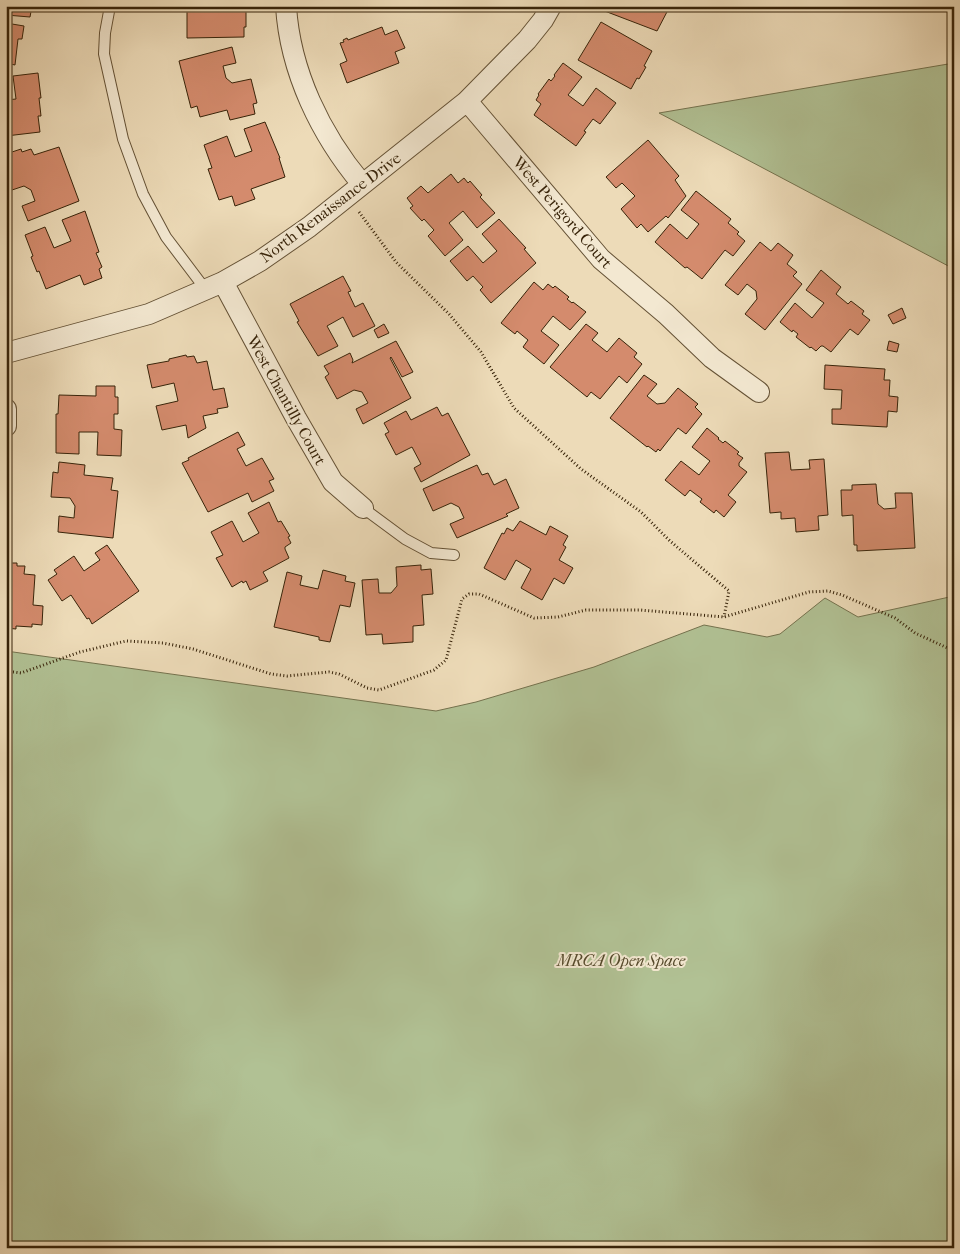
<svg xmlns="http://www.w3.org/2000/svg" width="960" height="1254" font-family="'IM FELL French Canon',serif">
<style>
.green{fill:#b1c194;stroke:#74724e}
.building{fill:#d48b6d;stroke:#372309}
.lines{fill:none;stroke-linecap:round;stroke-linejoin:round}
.lane-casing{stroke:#645135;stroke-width:12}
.street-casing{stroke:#645135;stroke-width:22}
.path{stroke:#372309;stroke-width:3;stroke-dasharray:1 2.5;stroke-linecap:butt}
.lane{stroke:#f3e8d1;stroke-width:10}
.street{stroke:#f3e8d1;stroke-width:20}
.labels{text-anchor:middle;stroke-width:4;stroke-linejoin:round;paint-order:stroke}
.street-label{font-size:16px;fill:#372309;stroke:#f3e8d1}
.park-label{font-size:16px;font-style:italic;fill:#564a2c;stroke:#f3e8d1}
</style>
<rect width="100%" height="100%" fill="#eddbb8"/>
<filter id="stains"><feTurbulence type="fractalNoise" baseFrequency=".004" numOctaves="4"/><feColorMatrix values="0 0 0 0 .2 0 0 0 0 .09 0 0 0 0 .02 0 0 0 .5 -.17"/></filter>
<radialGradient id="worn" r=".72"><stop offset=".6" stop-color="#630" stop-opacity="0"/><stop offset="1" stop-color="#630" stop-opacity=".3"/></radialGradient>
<!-- green -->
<path class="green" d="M954,63V269L659,113Z
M954,596V1248H6V651L436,711L476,702L594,667L704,625L767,637L780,634L825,598L858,617Z"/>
<!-- building -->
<path class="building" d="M6,6H32L30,17L6,15Z
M187,6H246V27H244V37L187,38Z
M604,6H668L669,8L657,31L602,10Z
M601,22L652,51L644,66L646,67L639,79L637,78L631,89L578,60Z
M6,23L24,26L22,39H18L15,65L6,63Z
M382,27L385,35L397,30L405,48L395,52L399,63L347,83L340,64L347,61L340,43L344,42L343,40L347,38L348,40Z
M232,47L236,63L223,66L226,78L232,83L251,79L257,103L253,104L255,114L230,120L227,110L200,117L197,106L191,108L179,61Z
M563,63L582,77L568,95L583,106L596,88L616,103L600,124L593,119L584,131L586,132L576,146L534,115L541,104L536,100L539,95L538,94L549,79L551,81L555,76L554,75Z
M38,73L41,98H39L41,116H38L40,132L6,136V100L16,99L13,76Z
M265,122L280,158H279L285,177L251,189L255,199L235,206L232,196L219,200L208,169L212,168L204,145L227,136L235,157L252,151L244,129Z
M648,140L679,176L675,180L686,196L668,218L666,216L648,232L641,224L637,228L621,209L635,196L622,183L616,188L606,177Z
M59,147L79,201L28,221L22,206L35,201L31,190L24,186L6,192V154L21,149L22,152L31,149L34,155Z
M451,174L458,183L464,178L468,183L470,181L482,195L480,197L495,213L477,228L463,211L449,223L463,240L445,256L428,236L434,230L424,219L422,221L410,208L413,206L407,198L421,186L428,193Z
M696,191L731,219L728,223L739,232L737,234L745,241L733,256L725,250L702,279L687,267L685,268L655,242L670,224L687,239L699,224L681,210Z
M85,211L99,252L96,253L102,267L99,269L102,278L84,285L80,275L46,289L39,271L37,272L31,257L33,256L25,235L45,227L54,248L71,241L62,220Z
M499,219L526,248L524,249L536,263L491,303L480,290L483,287L473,276L467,281L450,261L468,246L483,263L497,251L482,234Z
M760,242L771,251L778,243L793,255L787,264L797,272L793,276L802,284L765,330L745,314L757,299L756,291L747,284L738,295L725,285Z
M821,270L841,287L836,294L848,304L851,301L864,311L862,314L870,320L858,335L850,329L831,352L823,346H821L816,351L811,347L810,348L796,337L798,334L793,330L792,332L780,322L795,303L812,318L824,303L806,290Z
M343,276L351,291L348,292L355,307L363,303L375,326L353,337L343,317L327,326L338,346L318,356L297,322L299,321L290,304Z
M534,282L543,290L548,284L553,288L555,286L569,297L567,299L572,303L573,302L586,312L570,330L553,316L541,331L559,345L544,364L523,347L528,340L517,331L515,334L501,323Z
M902,308L906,318L893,324L888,315Z
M384,324L389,333L378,338L374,330Z
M586,324L598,333L592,340L607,352L619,338L637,353L634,357L642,364L627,383L619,376L600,399L591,392L587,397L550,367Z
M396,341L413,372L402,377L391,357L390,358L411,398L363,424L356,409L368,403L362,392L354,390L337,399L325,377L329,374L324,366L350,353L353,360L352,363Z
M889,341L899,344L897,352L887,350Z
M186,355L187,357L194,356L197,363L207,361L213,390L224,388L228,407L217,409L218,413L203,416L206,428L188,438L186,425L162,430L156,406L178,401L174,383L152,388L147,365L169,361V359Z
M825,365L885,369L884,380H890L889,396L898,397L897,412L888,411L887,427L832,424V409H841L842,390L824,389Z
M644,375L657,384L647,396L657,404L665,403L678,388L698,404L695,407L702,414L686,434L678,428L660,451L658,449L656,452L648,446L647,447L610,418Z
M96,386H115V397H118V414H114V429L122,430L121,456L97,455L98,432H79V454L56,453V414H58L59,395L96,396Z
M437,407L442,416L448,413L470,455L421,482L414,468L421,464L412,447L396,455L385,434L389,432L384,423L406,411L411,420Z
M707,428L719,438L718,439L723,443L725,441L739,452L737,454L743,458L739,463V466L747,472L728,495L736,502L724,517L716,510L714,513L700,502L702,499L690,490L685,496L665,480L681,461L699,475L710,461L692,447Z
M238,432L245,445L237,449L246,466L262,458L274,479L269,481L274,491L252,502L248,493L208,512L182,463L189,460L188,458Z
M789,452L791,470L810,469L809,460L824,459L828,515L818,516L819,530L796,532L795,518L781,519V512L770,513L765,453Z
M59,462L85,465L84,475L113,478L111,490L118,491L113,538L58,532L59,516L74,518L75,506L70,498L51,497L53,472L58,473Z
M477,465L482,475L488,473L494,485L506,479L519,508L506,514L508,516L457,538L450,524L464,518L459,507L451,503L433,511L423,489Z
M876,484L878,504L884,509L896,508L895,493H912L915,548L857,551V545H854L853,515L842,516L841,490H852V485Z
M269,502L278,522L281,521L290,536L288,537L291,543L285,547V549L289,558L263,572L268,581L250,590L246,581L243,583L242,581L232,587L216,558L223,555L211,532L232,521L243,542L259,533L248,513Z
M520,521L546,535L550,526L568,536L563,545L566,547L559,560L573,568L564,584L554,578L542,600L521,588L531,569L516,560L505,580L484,568L502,533L504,534L507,528L513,531Z
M107,545L139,591L92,624L89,618L87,619L71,595L62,601L48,580L57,574L54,570L74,556L84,571L100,560L95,553Z
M6,563H17V566H25L24,574L35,575L33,605L43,606L42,625L32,624V627L16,626V629L6,628Z
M421,565V570L431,569L433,594L422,595L424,625L413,626V642L383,644L382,634L366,635L362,580L378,579L379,593H391L397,586L396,567Z
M323,570L346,576L345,581L355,583L350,607L340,605L330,642L319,640V637L274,627L287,572L302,576L300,585L318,589Z"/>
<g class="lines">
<!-- lane casing -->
<g class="lane-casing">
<path id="lane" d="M110,6L105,33L104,54L123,139L143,194L166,237L206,290
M363,508L405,539L431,553L454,555"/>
</g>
<!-- street casing -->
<g class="street-casing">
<path id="street" d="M286,6C290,72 321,135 362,184
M467,101L601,259L666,314L712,358L759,392
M223,282L296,418L333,482L363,508
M6,353L149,314L223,282L260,261L309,227L467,101L527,40L543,20L551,6
M6,409V426"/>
</g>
<!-- path -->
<path class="path" d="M359,212L396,262L449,314L481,352L514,408L581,469L641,512L670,541L729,591L724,617
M6,671L21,673L80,652L126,641L163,643L193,649L271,674L287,676L329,672L339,674L367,688L379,690L434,670L446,660L462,599L469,594H479L534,618L558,617L586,610H640L724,617L809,592L828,591L842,595L895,618L915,633L954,651"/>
<!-- lane -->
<use href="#lane" class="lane"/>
<!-- street -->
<use href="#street" class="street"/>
</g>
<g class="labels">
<!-- street labels -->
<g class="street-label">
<text transform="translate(330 207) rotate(-37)" y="6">North Renaissance Drive</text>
<text transform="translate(563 212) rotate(49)" y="6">West Perigord Court</text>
<text transform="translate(287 400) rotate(61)" y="6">West Chantilly Court</text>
</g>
<!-- park labels -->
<g class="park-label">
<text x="621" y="966">MRCA Open Space</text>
</g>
</g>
<!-- margin -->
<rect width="960" height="1254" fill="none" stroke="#eddbb8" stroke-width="25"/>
<rect x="8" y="8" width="945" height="1239" fill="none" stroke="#372309" stroke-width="2.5"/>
<rect x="12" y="12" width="935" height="1229" fill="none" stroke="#372309"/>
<rect width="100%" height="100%" filter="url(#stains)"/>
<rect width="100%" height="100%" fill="url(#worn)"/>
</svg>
